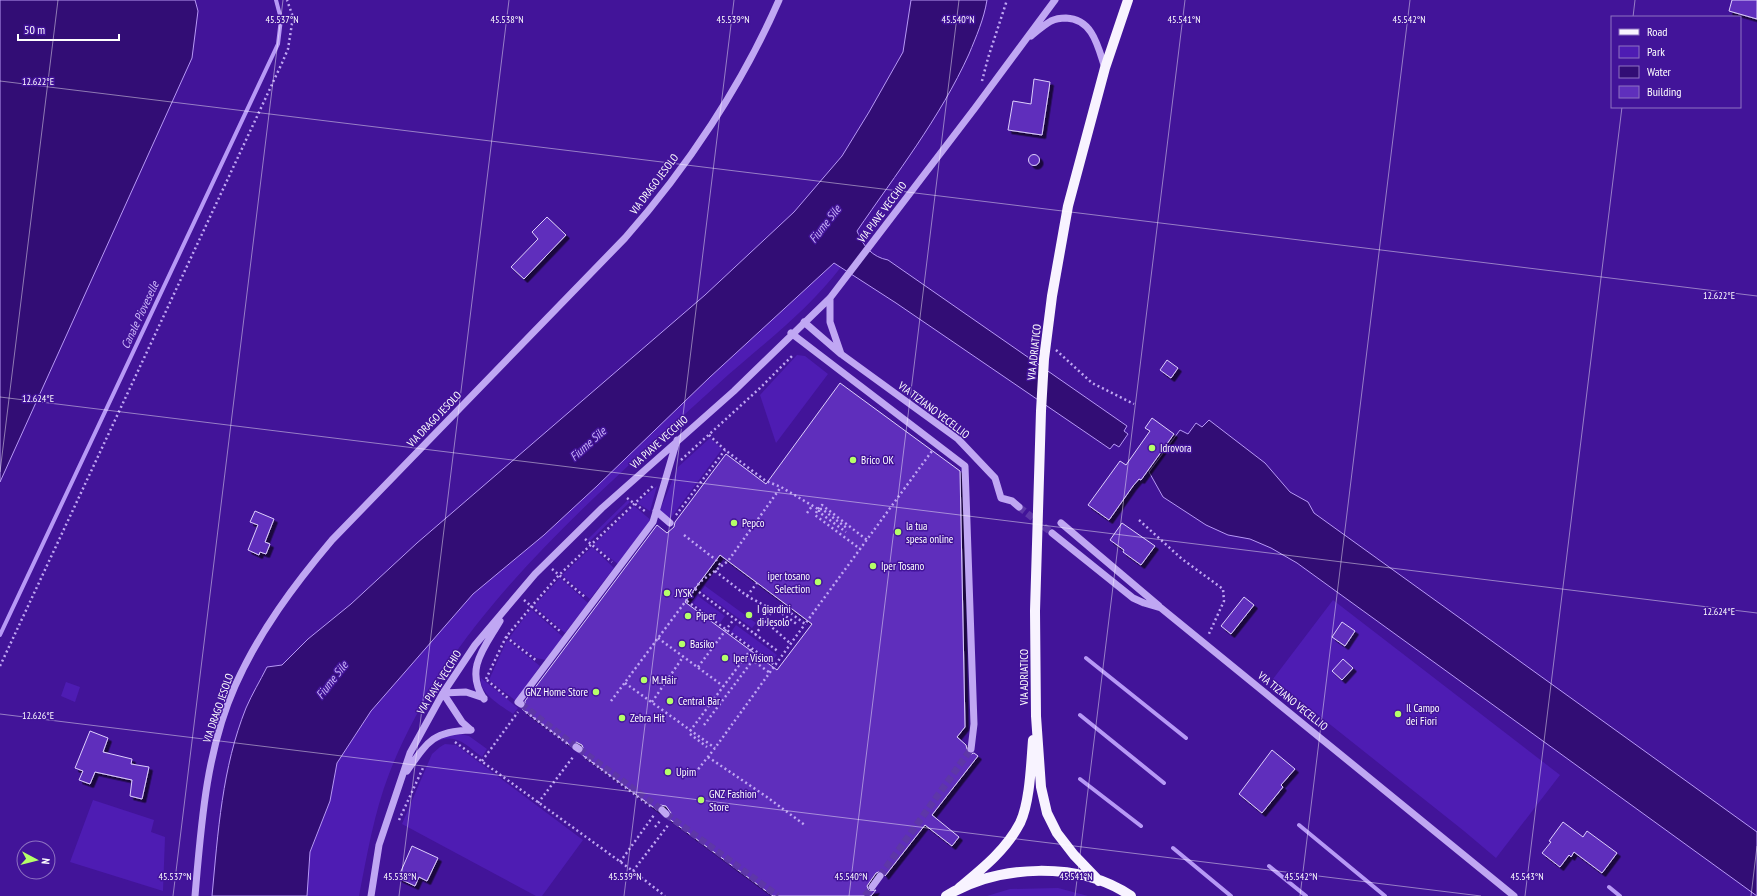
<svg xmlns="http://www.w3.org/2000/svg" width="1757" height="896" font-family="'PT Sans Narrow',sans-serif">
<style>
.green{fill:#4e1cb3}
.water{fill:#320d75;stroke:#b799f6}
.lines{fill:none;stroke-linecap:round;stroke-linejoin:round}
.stream{stroke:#b799f6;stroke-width:4}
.building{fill:#5f2fbc;stroke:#decffd;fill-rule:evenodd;filter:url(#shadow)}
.minor-tunnel{stroke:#5e37a8;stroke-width:7;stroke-dasharray:7 3.5;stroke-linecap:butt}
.path{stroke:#c0a7f3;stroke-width:2.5;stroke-dasharray:2 3;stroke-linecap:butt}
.minor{stroke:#c0a7f3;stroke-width:7}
.major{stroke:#f8f3ff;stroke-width:10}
.ticks{fill:none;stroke:#fff;stroke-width:1;stroke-opacity:0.45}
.poi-dot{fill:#b5ff69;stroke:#421499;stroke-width:1.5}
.labels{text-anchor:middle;stroke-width:3;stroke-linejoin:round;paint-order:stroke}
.street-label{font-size:11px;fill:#fff;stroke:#421499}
.poi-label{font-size:11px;fill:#fff;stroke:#421499;text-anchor:start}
.water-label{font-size:12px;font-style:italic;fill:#cab4f9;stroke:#421499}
.ticks-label{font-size:10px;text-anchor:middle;fill:#fff;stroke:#421499;stroke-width:3;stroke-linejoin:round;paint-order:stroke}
</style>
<defs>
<filter id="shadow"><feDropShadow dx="3.5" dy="3.5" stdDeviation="0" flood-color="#0009"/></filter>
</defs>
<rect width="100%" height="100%" fill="#421499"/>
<!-- green -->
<path class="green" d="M834,263L841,267C806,313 759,347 717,385C596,496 450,616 389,774C374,813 367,855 359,896H307L310,852L330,801L337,763L371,711L473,594L544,535L597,486L710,377Z
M797,355L805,356L828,374L776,443L760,395Z
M710,438L722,449L670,519L660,510L678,467Z
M657,486L650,511L637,503Z
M628,500L630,502L590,541L587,540Z
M634,506L652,521L618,564L593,545Z
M592,547L614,568L590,599L562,575Z
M560,578L588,603L565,633L534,606Z
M705,586L756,623L752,628L701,591Z
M698,596L725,616L720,623L693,603Z
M1333,600L1560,775L1496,858L1464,831L1273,679Z
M531,609L563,637L546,660L536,658L509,638Z
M736,625L777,655L772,661L731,632Z
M507,640L540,666L516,701L489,680Z
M481,678L518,708L513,714C502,706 479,694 481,678Z
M66,682L80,687L75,702L61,696Z
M461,734L469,736L487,749L482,757C466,745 455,731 434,743L448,735Z
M445,744L456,745L583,840L542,896H536L402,824L432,754L440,747Z
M93,800L154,820L151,832L165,837L163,891L70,862Z
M1058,888L1088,896H987L1010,889Z"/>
<!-- water -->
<path class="water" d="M0,0H195L198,11L192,58L0,482Z
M911,0H987C984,19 976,37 969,54C940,118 896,174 857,231C863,246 872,257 888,260L1127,426L1124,431L1128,434L1119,447L1114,444L1110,449L896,303L834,263L710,377L597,486L544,535L473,594L371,711L337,763L330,801L310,852L307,896H212C218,832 222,768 246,708C252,694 260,681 267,667L282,665L308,639L351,604L417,543L705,295L794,212L842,156L869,112L903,52Z
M1209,420L1265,463L1290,492L1308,502L1314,513L1757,832V896L1297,563L1271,548L1250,539L1228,535L1206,525L1163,497L1149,472L1180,430L1188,434L1196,423L1202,427Z"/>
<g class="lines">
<!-- stream -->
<path class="stream" d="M0,635L278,44L281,19L276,0
M1086,658L1186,738
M1080,715L1164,783
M1080,779L1141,826
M1299,825L1385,896
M1173,848L1231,896
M1269,866L1306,896
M1609,887L1620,896"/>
</g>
<!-- building -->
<path class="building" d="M1732,0H1757V19L1729,11Z
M1034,79L1050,82L1042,135L1008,130L1013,101L1031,104Z
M1028.5 160a5.5 5.5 0 1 1 11 0a5.5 5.5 0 1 1-11 0Z
M547,217L566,235L524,279L511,267L538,239L532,232Z
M1167,360L1178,368L1171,378L1160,370Z
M840,383L960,471L965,727L957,737L966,745L968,753L971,754L974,753L978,756L932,815L959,837L952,846L925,825L885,876L884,874L881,871L876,873L867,886L869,891L876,890L871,896H773L668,818L671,813L666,806L660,805L657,810L581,754L584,750L582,745L576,742L571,746L522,709L525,706V701L657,525L667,533L674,527L675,522L726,454L766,484ZM720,555L812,624L777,670L685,602Z
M1152,418L1174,434L1141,480L1139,479L1133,486L1109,520L1088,505L1120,461L1126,465L1150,431L1145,428Z
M255,511L274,519L265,542L270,544L266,554L260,552L259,555L248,550L258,525L250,522Z
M1122,523L1155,546L1141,565L1123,552L1124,550L1110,540Z
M1244,597L1254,605L1231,634L1221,626Z
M1342,622L1355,631L1345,646L1332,637Z
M1343,659L1353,668L1342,680L1332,671Z
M90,731L108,738L103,752L132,759L131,764L149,767L142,799L130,796L132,780L95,772L90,784L79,780L83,771L75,768Z
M1272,750L1295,769L1281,785L1283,787L1262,813L1239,794Z
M1563,822L1583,837L1587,831L1617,853L1602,873L1574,852L1571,857L1569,855L1560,867L1542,853L1551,842L1549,841Z
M412,846L438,858L427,881L419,877L415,886L398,878Z"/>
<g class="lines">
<!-- minor-tunnel -->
<path class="minor-tunnel" d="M1019,507L1052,533
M521,704L576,747
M579,749L662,810
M666,814L778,896
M880,876L971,749
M865,896L872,887"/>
<!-- path -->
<path class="path" d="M982,81L988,58L1007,0
M1056,350L1092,383L1134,404
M709,435L725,450L766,481L781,487L818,509L815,515L860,549
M681,460L760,388L794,354
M627,498L646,512
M818,509L822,505L867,540
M820,509H822L848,529
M819,510V512L846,532
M807,513L812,506
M676,515L725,450
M1139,520L1182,559L1223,589L1224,601L1208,636
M684,535L716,560L721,566
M585,539L612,562
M552,569L585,597
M715,571L747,596L773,610L780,612L798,625
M695,589L779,652
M747,596L757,583
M524,600L560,631
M687,601L776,666
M783,607L805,624L932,451
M765,621L791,644
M755,635L773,610L783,607L785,604
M506,637L537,661
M658,638L723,686
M747,656L770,673
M0,666L282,63L288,49L293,17L287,0
M698,667L734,619
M486,679L506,637L531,607L559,575L653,486
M487,680L509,699
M625,683L715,748
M611,701L700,582L728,561L781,487
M652,702L683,657
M526,712L568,744
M704,725L753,660
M690,731L752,648
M690,734L707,747
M455,742L633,871L665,896
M585,757L653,808
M708,757L767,797L806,826
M482,761L518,712
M692,777L715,748L805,624
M538,803L573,757
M399,820L423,768
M655,827L660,821
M620,862L654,815
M633,871L669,824"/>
<!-- minor -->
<path class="minor" d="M1031,36C1037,31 1044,25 1051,21C1055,19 1061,18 1066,18C1093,19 1098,47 1105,68
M804,322L841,354L830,322V298
M791,333L965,466L974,724L971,749
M841,354L958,439L995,478L1001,498L1012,501L1019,507
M656,511L670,523
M1061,523L1159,606
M1052,533L1133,598L1144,603L1161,608L1514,896
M484,699C464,669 485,647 500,621
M521,704L518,702L653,522L677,440
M471,730L462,722L443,693L466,692L484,698
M576,747L579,749
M407,771C427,742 433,731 471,730
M662,810L666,814
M872,887L880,876
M195,896C201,826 206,751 235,686C259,632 294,585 332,540L625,238C687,168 742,85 779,0
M371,896L379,845L410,753L443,693L475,645L535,574L602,508L734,391L830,298L975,108L1055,0"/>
<!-- major -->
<path class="major" d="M1099,881L1074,855L1057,833L1047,813L1041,787L1036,716L1035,611L1041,411L1044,359L1052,296L1068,206L1105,68L1128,0
M959,888C982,869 1006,850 1020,823C1030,802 1031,764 1033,740
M946,896C999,864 1079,861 1131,896"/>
</g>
<!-- ticks -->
<path class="ticks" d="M1633,17L1635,0M0,81L1757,296M0,397L1757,613M0,472L58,0M0,714L1481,896M173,896L283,0M399,896L509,0M624,896L734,0M849,896L959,0M1075,896L1185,0M1300,896L1410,0M1525,896L1622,107M1751,896L1757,846"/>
<!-- markers -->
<g class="poi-dot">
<circle cx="1152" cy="448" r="4"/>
<circle cx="853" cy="460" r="4"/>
<circle cx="734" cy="523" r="4"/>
<circle cx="898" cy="532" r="4"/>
<circle cx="873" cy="566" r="4"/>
<circle cx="818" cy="582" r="4"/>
<circle cx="667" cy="593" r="4"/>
<circle cx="749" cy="615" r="4"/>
<circle cx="688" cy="616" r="4"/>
<circle cx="682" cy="644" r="4"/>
<circle cx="725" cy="658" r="4"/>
<circle cx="644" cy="680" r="4"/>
<circle cx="596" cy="692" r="4"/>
<circle cx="670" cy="701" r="4"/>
<circle cx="1398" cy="714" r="4"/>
<circle cx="622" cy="718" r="4"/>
<circle cx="668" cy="772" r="4"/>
<circle cx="701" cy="800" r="4"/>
</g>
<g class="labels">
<!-- street labels -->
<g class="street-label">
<text transform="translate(654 184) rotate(-53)" y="4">VIA DRAGO JESOLO</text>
<text transform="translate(882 212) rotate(-53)" y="4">VIA PIAVE VECCHIO</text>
<text transform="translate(1034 352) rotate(-84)" y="4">VIA ADRIATICO</text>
<text transform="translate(934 410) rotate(37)" y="4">VIA TIZIANO VECELLIO</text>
<text transform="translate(434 419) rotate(-46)" y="4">VIA DRAGO JESOLO</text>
<text transform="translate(659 442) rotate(-42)" y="4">VIA PIAVE VECCHIO</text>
<text transform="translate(1024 677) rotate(-90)" y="4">VIA ADRIATICO</text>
<text transform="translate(439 682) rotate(-58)" y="4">VIA PIAVE VECCHIO</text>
<text transform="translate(1293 701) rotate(39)" y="4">VIA TIZIANO VECELLIO</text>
<text transform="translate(218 708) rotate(-71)" y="4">VIA DRAGO JESOLO</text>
</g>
<!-- poi labels -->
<g class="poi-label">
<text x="1160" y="452">Idrovora</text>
<text x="861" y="464">Brico OK</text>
<text x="742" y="527">Pepco</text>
<text x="906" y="530">la tua<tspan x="906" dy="13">spesa online</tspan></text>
<text x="881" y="570">Iper Tosano</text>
<text x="810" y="580" text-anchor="end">iper tosano<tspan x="810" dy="13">Selection</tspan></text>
<text x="675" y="597">JYSK</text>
<text x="757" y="613">I giardini<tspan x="757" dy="13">di Jesolo</tspan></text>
<text x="696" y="620">Piper</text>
<text x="690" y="648">Basiko</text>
<text x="733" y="662">Iper Vision</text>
<text x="652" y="684">M.Hair</text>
<text x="588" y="696" text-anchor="end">GNZ Home Store</text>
<text x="678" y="705">Central Bar</text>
<text x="1406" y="712">Il Campo<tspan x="1406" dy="13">dei Fiori</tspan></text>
<text x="630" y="722">Zebra Hit</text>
<text x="676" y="776">Upim</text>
<text x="709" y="798">GNZ Fashion<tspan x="709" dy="13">Store</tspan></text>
</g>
<!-- water labels -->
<g class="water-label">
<text transform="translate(825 224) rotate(-52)" y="4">Fiume Sile</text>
<text transform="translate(140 315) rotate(-65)" y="4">Canale Pioveselle</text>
<text transform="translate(588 444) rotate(-42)" y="4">Fiume Sile</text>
<text transform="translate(332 680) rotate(-52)" y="4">Fiume Sile</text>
</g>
</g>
<g class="ticks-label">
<text x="282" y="23">45.537°N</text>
<text x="507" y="23">45.538°N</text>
<text x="733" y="23">45.539°N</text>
<text x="958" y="23">45.540°N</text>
<text x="1184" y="23">45.541°N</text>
<text x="1409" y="23">45.542°N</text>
<text x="38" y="85">12.622°E</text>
<text x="1719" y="299">12.622°E</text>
<text x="38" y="402">12.624°E</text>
<text x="1719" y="615">12.624°E</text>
<text x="38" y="719">12.626°E</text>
<text x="175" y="880">45.537°N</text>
<text x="400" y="880">45.538°N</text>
<text x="625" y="880">45.539°N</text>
<text x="851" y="880">45.540°N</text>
<text x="1076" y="880">45.541°N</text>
<text x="1301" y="880">45.542°N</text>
<text x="1527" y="880">45.543°N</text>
</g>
<!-- legend -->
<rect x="1611" y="16" width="130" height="92" fill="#421499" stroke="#8e72c2"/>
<rect x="1619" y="29" width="20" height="6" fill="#f8f3ff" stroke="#8e72c2"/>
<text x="1647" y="36" font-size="12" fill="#ffffff">Road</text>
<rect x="1619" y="46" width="20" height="12" fill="#4e1cb3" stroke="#8e72c2"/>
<text x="1647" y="56" font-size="12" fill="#ffffff">Park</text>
<rect x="1619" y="66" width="20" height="12" fill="#320d75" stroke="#8e72c2"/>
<text x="1647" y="76" font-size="12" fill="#ffffff">Water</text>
<rect x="1619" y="86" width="20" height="12" fill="#5f2fbc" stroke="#8e72c2"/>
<text x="1647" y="96" font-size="12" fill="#ffffff">Building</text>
<!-- north arrow -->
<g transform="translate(36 860) rotate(97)"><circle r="19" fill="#421499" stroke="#8e72c2"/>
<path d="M0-3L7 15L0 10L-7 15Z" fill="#b5ff69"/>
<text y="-6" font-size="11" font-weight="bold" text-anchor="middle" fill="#ffffff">N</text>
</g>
<!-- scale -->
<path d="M18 34v6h101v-6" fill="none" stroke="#ffffff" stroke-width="2"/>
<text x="24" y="34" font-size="12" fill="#ffffff" stroke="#421499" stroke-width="3" paint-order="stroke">50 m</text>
</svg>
